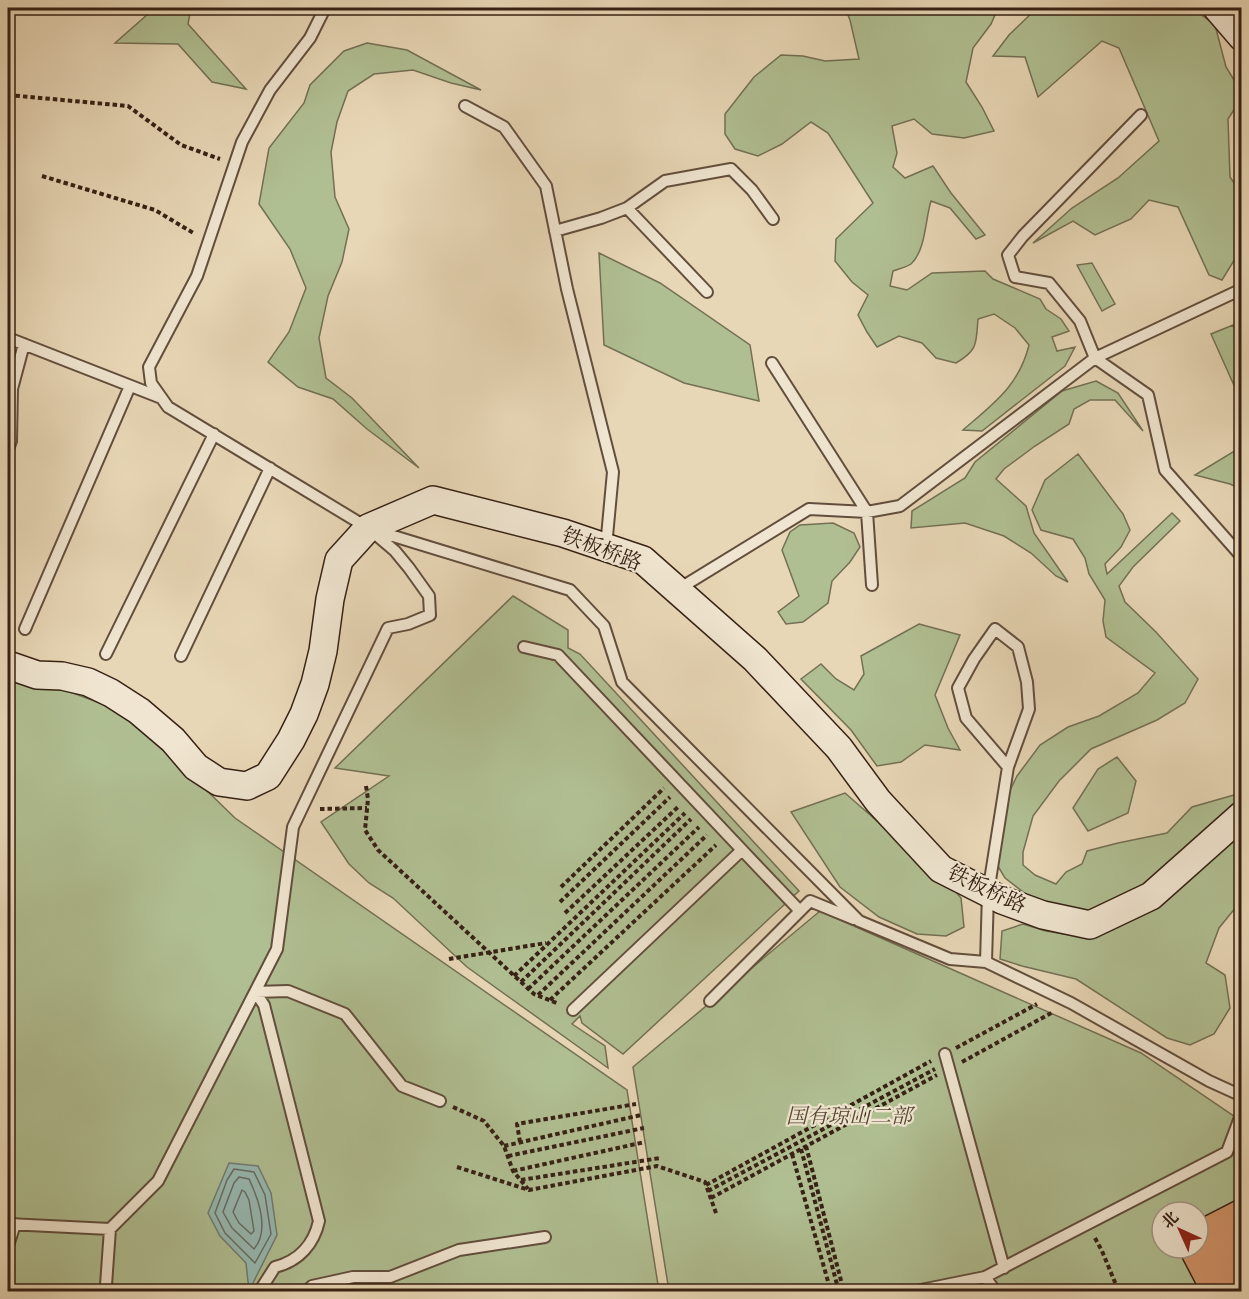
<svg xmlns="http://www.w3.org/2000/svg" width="1249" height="1299" font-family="'IM FELL English','Noto Serif SC',serif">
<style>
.green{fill:#b0bf92;stroke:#737054;stroke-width:1.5;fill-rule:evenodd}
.water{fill:#97b9b1;stroke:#707c73;stroke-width:1.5}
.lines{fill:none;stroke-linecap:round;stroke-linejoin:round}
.shore{stroke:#666d63;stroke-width:1.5}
.building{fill:#d1946a;stroke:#362115;stroke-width:1.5}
.lane-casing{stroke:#624e3d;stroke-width:14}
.secondary-casing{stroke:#362115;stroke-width:30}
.path{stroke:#362115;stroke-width:4;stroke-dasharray:4.5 3;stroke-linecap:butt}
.lane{stroke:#f0e5d0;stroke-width:10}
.secondary{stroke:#f0e5d0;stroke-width:27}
.labels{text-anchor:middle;stroke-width:4.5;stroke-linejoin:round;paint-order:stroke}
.street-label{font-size:21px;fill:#362115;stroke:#f0e5d0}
.park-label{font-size:21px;font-style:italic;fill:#544834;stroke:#f0e5d0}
</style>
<rect width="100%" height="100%" fill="#e8d7b6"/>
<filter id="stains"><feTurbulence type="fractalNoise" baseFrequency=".00333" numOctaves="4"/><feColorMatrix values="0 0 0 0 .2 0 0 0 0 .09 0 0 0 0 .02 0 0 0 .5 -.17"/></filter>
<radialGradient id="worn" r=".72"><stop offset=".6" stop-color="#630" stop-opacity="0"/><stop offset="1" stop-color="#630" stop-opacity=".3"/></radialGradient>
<!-- green -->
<path class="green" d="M146,8H191L188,24L246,89L212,82L178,44L115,43L148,14Z
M845,8H998L991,24L973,48L966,82L982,107L994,131L964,138L932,134L914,119L892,126L897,153L893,167L905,178L933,166L951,193L985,235L976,239L950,208L931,201C925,220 926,250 911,264C907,267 898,269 893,271L890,286L907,290L932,273L985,271L993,279L1040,299L1046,309L1061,319L1069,331L1052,337L1057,351L1075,347L1065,366L982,431L963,430C993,404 1019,386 1029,345L1015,328L994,314L978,319C976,344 978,350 956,363L936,358L922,343L899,336L877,347L867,332L858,315L868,295L852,282L835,261L836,239L873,203L828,133L811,122L782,144L758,156L735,149L725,134V114L754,77L781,55L803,56L825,61L859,59L850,20Z
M1037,8H1192L1215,25L1226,67L1242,93L1241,99L1228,119L1230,177L1241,193V249L1222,280L1209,275L1178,207L1149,200L1131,219L1095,235L1073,221L1033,243L1072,208L1118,178L1159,141L1119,48L1102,41L1038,97L1025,57L993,56L1009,35Z
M367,43L407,50L481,90L451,83L413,70L374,74L348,91L337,122L331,152L335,197L349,229L342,262L328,296L319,338L326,378L352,398L419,468L367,429L333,399L298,387L268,362L289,332L306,288L290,249L259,204L269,148L304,103L310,85L344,51Z
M599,253L660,283L750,345L759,401L684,383L604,345Z
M1092,263L1115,304L1102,311L1077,265Z
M1233,325L1241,345V401L1211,334Z
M1096,381L1118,393L1143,431L1115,400H1090L1074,409L1069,424L1035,446L1004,469L996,479L1026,506L1034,533L1068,582L1056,576L1031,553L1004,536L965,523L911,528L912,511L965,478L975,462L1062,391Z
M1241,447V489L1230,484L1195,475Z
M1078,454L1123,514L1130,530L1121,547L1105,564L1107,574L1172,513L1180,521L1133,567L1119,586L1125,602L1156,632L1198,679L1185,703L1157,720L1091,749L1059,781L1033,816L1023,852V865L1035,875L1056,884L1066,872L1082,864L1087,851L1118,843L1167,833L1192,807L1241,793V804L1140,888L1086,914L1031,898L1005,878L996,863L995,821L1017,776L1040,745L1068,727L1099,716L1138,693L1155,673L1106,637L1103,621L1105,600L1089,574L1085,558L1073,539L1041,530L1032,510L1045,480Z
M833,523L854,533L860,547L850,562L832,581L828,603L803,622L786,624L778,612L799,596L782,550L790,532L800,525Z
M513,596L568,630V648L580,654L799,891L623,1054L582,1023L580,1016L572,1024L605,1046L608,1068L467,967L393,898L369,883L349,864L321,822L389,776L335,768Z
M919,624L960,635L935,695L948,728L960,750L925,745L901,762L877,766L851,730L801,679L821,664L836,679L854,690L864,674L861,656Z
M8,669L127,713L235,818L627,1090L659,1291H8Z
M1117,757L1136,781L1128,813L1088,831L1073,808L1098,769Z
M845,793L951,886L961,898L964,927L946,936L917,934L879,917L840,887L791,812Z
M1241,832V901L1219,928L1206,963L1225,975L1230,1008L1214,1034L1190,1045L1167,1038L1076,979L1022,966L1000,959L1002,931L1023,924L1046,931L1077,936L1150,909Z
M820,911L1141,1053L1241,1121V1291H669L633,1067ZM1162,1212H1198V1248H1162Z"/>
<!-- water -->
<path class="water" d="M229,1163L258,1166L271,1193L277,1235L249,1291L246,1263L220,1236L208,1213Z"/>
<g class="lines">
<!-- shore -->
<path class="shore" d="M234,1169L254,1172L265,1195L271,1234L255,1263L225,1233L215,1213L227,1180Z
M239,1177L249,1179C259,1200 270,1230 254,1249L232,1228L223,1212L234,1183Z
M242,1190L245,1192L249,1200L254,1231L251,1234L239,1223L233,1212Z"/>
</g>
<!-- building -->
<path class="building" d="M1242,1197V1292H1200L1177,1248H1198V1233L1207,1229L1201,1218Z"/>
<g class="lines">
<!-- lane casing -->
<g class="lane-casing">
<path id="lane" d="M465,106L504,127L546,186L567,289L613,472L606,547
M627,208L707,292
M555,231L601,218L627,208L665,181L731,169L752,190L773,219
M1242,289L1095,358L1148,395L1165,470L1242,557
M8,338L159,397
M772,363L867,512L872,585
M8,449L11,441L12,389L24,344
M377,531L570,590L604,626L622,682L859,921L950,959L986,962L1071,1003L1209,1081L1242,1096
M677,590L809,509L867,512L900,506L1095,358L1080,321L1049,283L1015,277L1008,255L1023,236L1141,115
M25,629L130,386
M524,647L558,655L742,850
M106,654L214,434
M181,656L270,468
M986,962L988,893L1008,767L966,718L958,688L974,659L995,629L1018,647L1027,682L1029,709L1008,767
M255,992L264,1005L319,1221C314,1244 299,1261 275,1267L259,1292
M255,992L288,991L345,1014L402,1086L440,1101
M710,1001L810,901L854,919
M573,1010L742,850L800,911
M945,1054L1004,1268
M8,1224L110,1229L158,1181L277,949L293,827L388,628L408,624L430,615L429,596L409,568L395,551L368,528L168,407L151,383L149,367L197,276L242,142L270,90L310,38L325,8
M110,1229L106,1285L111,1292
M8,1246L15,1224
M985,1277L1227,1152L1242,1112
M306,1292L312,1286L353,1277H390L459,1250L545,1237
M911,1292L985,1277L996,1292"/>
</g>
<!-- secondary casing -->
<g class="secondary-casing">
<path id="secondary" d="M1217,8L1242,37
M8,665L37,675L62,676L88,682L111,693L139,711L173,740L196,767L219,782L247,786L268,776L291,740L304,714L315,684L323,651L330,599L339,560L368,528L433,500L563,533L643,560L755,659L839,748L878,801L941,869L1002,900L1043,915L1090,925L1151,896L1242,815"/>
</g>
<!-- path -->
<path class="path" d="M8,95L128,106L181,145L220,159
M42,176L155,210L195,234
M366,786L368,799L365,830L378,850L534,994L559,1004
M320,809L367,808
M561,887L664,788
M560,902L670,797
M565,913L679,806
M449,959L546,943
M514,976L685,813
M521,982L691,819
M528,989L699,827
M538,995L707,835
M550,1000L716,845
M956,1048L1037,1004
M962,1062L1053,1012
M1236,1075L1242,1056
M453,1107L484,1121L504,1146L513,1171L528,1189
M520,1142L517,1124L636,1104
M504,1146L641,1115
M806,1146L844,1292
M801,1149L839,1292
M792,1154L831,1292
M508,1156L644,1128
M457,1167L529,1190L657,1166L705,1182L717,1216
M513,1171L645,1142
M521,1180L660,1158
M706,1185L931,1061
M708,1191L935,1069
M711,1198L937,1075
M1095,1238L1102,1251L1119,1292"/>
<!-- lane -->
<use href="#lane" class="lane"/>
<!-- secondary -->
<use href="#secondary" class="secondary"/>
</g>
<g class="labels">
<!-- street labels -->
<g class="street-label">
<text transform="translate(602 549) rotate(21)" y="7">铁板桥路</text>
<text transform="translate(987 889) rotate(25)" y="7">铁板桥路</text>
</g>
<!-- park labels -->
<g class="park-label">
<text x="849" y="1123">国有琼山二部</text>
</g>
</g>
<!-- margin -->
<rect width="1249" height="1299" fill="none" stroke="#e8d7b6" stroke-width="30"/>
<rect x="9" y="9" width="1231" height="1281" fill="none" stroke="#362115" stroke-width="3"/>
<rect x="15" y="15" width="1219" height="1269" fill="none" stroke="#362115" stroke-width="1.5"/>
<!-- north arrow -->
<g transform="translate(1180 1230) rotate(315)"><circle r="28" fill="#f0e5d0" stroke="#a69785" stroke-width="1.5"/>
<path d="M0-4.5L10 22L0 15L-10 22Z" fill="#8f2418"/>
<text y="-9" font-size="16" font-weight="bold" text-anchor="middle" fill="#362115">北</text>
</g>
<rect width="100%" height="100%" filter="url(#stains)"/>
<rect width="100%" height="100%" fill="url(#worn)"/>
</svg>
